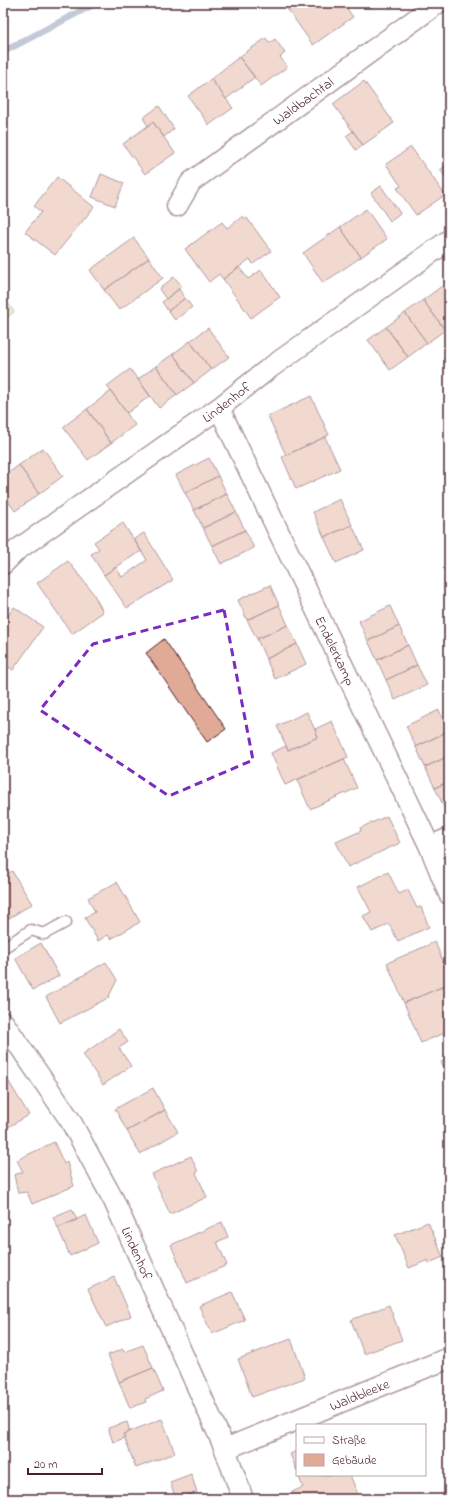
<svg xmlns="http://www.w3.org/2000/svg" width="452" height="1502" font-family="'Indie Flower',sans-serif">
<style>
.forest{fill:url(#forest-firs);stroke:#848064}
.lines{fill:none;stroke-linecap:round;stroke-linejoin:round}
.stream{stroke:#7a8aa7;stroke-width:7}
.building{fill:#e1aa97;stroke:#4a1f2b}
.lane-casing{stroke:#4a1f2b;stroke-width:13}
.street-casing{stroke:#4a1f2b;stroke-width:23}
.lane{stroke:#fff;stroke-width:10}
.street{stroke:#fff;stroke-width:20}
.marked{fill:none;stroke:#7b2cbf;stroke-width:3;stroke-dasharray:8 5;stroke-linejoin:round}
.labels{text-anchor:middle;stroke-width:3;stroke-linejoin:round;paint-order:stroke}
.street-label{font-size:14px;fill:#4a1f2b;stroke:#fff}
</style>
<defs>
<pattern id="forest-firs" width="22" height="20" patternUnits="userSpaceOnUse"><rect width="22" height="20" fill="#bee29d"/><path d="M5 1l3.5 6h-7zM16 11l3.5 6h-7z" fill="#a5c187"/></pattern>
</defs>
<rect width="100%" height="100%" fill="#fff"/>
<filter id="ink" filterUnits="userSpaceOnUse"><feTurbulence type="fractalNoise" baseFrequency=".025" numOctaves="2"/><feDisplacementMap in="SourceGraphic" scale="8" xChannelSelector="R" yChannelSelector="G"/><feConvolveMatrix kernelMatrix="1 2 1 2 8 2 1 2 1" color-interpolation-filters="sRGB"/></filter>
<g filter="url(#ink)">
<!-- forest -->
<path class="forest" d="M3,295L14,312L3,320Z"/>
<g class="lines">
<!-- stream -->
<path class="stream" d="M3,52L96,3"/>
</g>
<!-- building -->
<path class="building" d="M283,3H343L353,17L313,45Z
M366,3H376L370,8Z
M266,38L269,43L275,39L285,53L280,57L287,67L261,86L239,57Z
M239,57L255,77L226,99L211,79Z
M211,79L233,108L209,125L188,96Z
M364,81L394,123L363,145L333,104Z
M159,106L174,129L164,137L153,122L148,126L143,118Z
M153,122L175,153L145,174L123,144Z
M353,131L363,145L356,150L346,136Z
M411,147L445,195L416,215L397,188L401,186L386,164Z
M449,163V181L440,170Z
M101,174L124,183L115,206L92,197Z
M57,177L94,207L55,255L25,232L41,212L34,206Z
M381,186L400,213L390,221L371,193Z
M366,209L387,239L361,257L340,227Z
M243,216L245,219L247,218L271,251L253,264L250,259L223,279L219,274L209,282L185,249L222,222L227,228Z
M340,227L361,257L323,283L303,253Z
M134,238L149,258L104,290L90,270Z
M149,258L163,278L119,310L104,290Z
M239,267L248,279L261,270L280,297L251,318L223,279Z
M174,277L182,286L166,299L159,289Z
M442,286L449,296V327L445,330L423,300Z
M179,289L185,298L168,311L162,302Z
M185,298L192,307L175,320L168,311Z
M423,300L445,330L427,343L405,313Z
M405,313L427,343L408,357L386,327Z
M386,327L408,357L390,370L368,340Z
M208,328L229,357L211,370L190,341Z
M190,341L211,370L194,383L173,354Z
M173,354L194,383L177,395L156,366Z
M156,366L177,395L159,408L138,379Z
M130,369L150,396L127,413L107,386Z
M111,391L135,425L111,443L87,409Z
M311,396L329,435L286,455L268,416Z
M87,409L111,443L88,460L63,427Z
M325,437L340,469L296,489L282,457Z
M43,448L63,476L39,494L19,465Z
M209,458L218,476L185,493L176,475Z
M19,465L39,494L15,511L3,494V477Z
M218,476L227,494L194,510L185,493Z
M227,494L236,512L203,528L194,510Z
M340,499L352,525L324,537L313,512Z
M236,512L245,530L212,546L203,528Z
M123,523L141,551L104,575L91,554L99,549L94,542Z
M352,525L364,550L336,563L324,537Z
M245,530L254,548L221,564L212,546Z
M144,533L173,580L127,608L104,575L116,567L122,577L147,560L134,539Z
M68,561L93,593L103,612L72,634L37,583Z
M270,585L279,605L247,620L238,600Z
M279,605L288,625L257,639L247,620Z
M390,606L399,626L368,641L359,621Z
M14,607L43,627L13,670L3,663V623Z
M288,625L297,644L266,659L257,639Z
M399,626L408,645L377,660L368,641Z
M164,639L226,729L207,742L146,653Z
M297,644L306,664L275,679L266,659Z
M408,645L417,665L386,680L377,660Z
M417,665L427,685L395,700L386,680Z
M439,710L448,731L416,747L406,726Z
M307,712L318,737L288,750L277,726Z
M332,721L348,757L285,785L271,753L286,746L288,750L318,737L315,729Z
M448,731L449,756L425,767L416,747Z
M449,756V781L435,788L425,767Z
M344,759L357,788L310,809L297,780Z
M449,781V807L445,809L435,788Z
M387,816L400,843L348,867L336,842L361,831L360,828Z
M12,871L32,904L3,922V877Z
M388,872L399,894L408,890L417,908L421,907L429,927L398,941L389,924L372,932L363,916L371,912L358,887Z
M117,882L140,922L111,939L108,935L98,941L85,918L95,912L88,898Z
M435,942L449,976V984L404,1003L387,963Z
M41,943L59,976L33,990L15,958Z
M106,962L117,980L108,998L60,1023L46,997Z
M449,984V1031L421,1043L404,1003Z
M119,1029L128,1042L119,1048L131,1066L103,1085L83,1054Z
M449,1059V1083L441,1062Z
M6,1077L29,1115L3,1130V1079Z
M153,1088L165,1110L127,1131L115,1109Z
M165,1110L178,1132L140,1154L127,1131Z
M54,1142L64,1164L67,1162L74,1186L32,1204L27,1192L18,1193L14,1175L23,1172L17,1160Z
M191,1156L198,1172L196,1173L207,1197L170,1214L152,1174Z
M72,1209L77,1220L58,1228L53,1217Z
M86,1215L98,1243L70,1256L58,1228Z
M222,1222L228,1237L217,1242L227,1265L187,1283L171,1245Z
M428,1222L443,1257L429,1263L428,1260L409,1268L395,1235Z
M114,1277L131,1316L106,1327L88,1289Z
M232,1292L245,1320L212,1334L199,1306Z
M389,1305L402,1340L364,1354L351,1320Z
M291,1339L305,1378L252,1397L238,1359Z
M143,1345L153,1368L119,1382L108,1355L123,1349L124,1352Z
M153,1368L163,1391L145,1399L146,1402L130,1408L119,1382Z
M162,1419L175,1453L136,1468L123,1434Z
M127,1422L130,1432L123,1434L125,1438L113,1442L108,1428Z
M297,1451V1471L290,1454Z
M191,1474L197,1492L176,1499L170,1482Z
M298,1475H350L360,1499H292L290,1493L303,1487Z
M191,1494L192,1499H177Z"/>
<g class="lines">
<!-- lane casing -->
<g class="lane-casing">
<path id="lane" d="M3,948L31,930L44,934L66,922"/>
</g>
<!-- street casing -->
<g class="street-casing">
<g id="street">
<path id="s1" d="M177,206L191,182L438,3"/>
<path id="s2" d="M219,408L430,847L449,894"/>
<path id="s3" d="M3,564L17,550L219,408L267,370L449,240"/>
<path d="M430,847L449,838"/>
<path id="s4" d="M3,1022L70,1120L114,1201L225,1449L243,1499"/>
<path id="s5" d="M225,1449L449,1358"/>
</g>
</g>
<!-- lane -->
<use href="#lane" class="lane"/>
<!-- street -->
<use href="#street" class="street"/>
</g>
</g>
<!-- marked area -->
<path d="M0 0H452V1502H0ZM224,610L253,760L169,796L40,710L93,644Z" fill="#fff" fill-opacity=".55" fill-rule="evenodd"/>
<path class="marked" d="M224,610L253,760L169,796L40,710L93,644Z"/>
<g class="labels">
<!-- street labels -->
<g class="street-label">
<text dy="5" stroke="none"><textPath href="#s1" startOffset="166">Waldbachtal</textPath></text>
<text dy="5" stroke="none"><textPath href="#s3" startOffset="276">Lindenhof</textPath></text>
<text dy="5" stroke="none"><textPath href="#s2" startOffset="269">Endelerkamp</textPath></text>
<text dy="5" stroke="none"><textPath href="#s4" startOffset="268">Lindenhof</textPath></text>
<text dy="5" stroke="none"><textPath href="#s5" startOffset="145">Waldbleeke</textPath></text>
</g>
</g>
<!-- margin -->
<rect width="452" height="1502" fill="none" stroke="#fff" stroke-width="16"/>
<rect x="8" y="8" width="436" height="1486" fill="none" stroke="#4a1f2b" stroke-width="1.5" filter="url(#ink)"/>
<!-- legend -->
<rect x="296" y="1424" width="130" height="52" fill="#ffffff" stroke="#b7a5aa"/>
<rect x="304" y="1437" width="20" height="6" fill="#ffffff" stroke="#b7a5aa"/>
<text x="332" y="1444" font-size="12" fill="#4a1f2b">Straße</text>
<rect x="304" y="1454" width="20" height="12" fill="#e1aa97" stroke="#b7a5aa"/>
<text x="332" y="1464" font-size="12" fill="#4a1f2b">Gebäude</text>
<!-- scale -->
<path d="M28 1468v6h74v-6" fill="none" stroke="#4a1f2b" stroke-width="2"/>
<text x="34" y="1468" font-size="12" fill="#4a1f2b" stroke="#ffffff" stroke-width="3" paint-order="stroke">20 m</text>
</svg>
